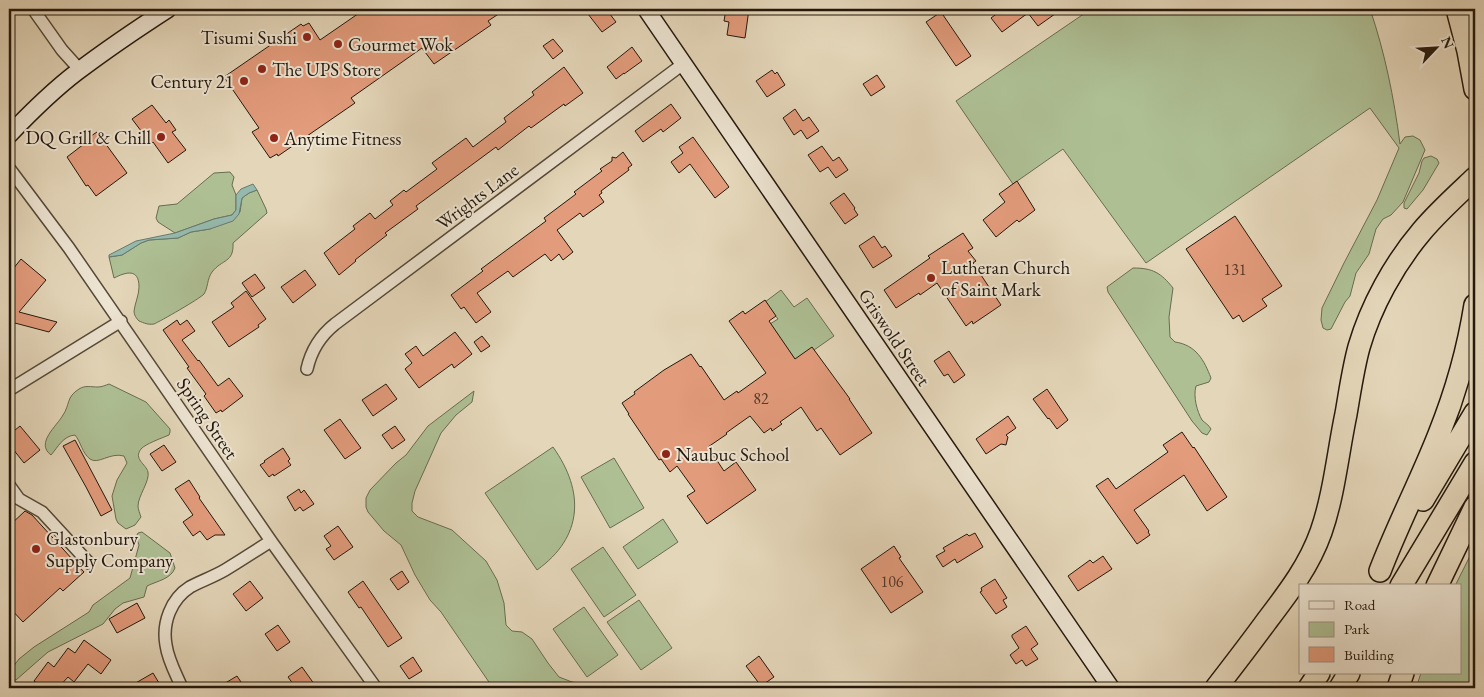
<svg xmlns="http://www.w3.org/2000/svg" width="1484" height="697" font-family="'EB Garamond',serif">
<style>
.green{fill:#aebf94;stroke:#696c50}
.water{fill:#95b9ad;stroke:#68796d}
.building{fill:#e29b7b;stroke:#24180c}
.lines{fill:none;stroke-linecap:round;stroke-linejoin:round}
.street-casing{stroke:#544837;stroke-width:14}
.secondary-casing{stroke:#24180c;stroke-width:19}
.highway-casing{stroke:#24180c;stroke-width:24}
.street{stroke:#ede4d2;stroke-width:11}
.secondary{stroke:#ede4d2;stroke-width:16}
.highway{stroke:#e4d6b9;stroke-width:21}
.poi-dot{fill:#8f2418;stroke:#ede4d2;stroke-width:2}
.labels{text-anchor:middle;stroke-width:4;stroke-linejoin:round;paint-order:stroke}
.number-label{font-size:16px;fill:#543928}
.poi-label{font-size:19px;fill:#24180c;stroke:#ede4d2;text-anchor:start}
.street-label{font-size:19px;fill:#24180c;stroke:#ede4d2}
</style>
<rect width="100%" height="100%" fill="#e4d6b9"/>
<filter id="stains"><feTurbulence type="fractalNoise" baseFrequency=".004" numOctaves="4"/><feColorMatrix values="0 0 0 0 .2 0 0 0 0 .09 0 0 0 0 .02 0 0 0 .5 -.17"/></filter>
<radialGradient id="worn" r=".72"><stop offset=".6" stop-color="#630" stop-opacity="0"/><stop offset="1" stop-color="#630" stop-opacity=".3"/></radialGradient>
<!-- green -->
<path class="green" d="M1091,9H1370C1385,53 1394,98 1400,144L1405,137L1413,136L1420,140L1425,150L1403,202L1391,215L1383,219L1376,229L1369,254L1356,273L1350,296L1345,302L1331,329L1327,330L1323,328L1321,320L1322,308L1344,263L1377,200L1399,148L1370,108L1146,263L1063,149L1013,184L956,101Z
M1431,156L1437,159L1439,163L1423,190L1407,209L1404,208V203L1419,173L1422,161L1424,158Z
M230,172L234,177L232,185L236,195V210L232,215L214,219L175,233L158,222L156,218L159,206L177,204L214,173Z
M257,190L266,209L267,213L233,243C234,263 222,259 212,272C207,279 208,288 204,294C201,298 159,322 154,324C148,325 144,323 139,321C136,318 134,315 134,311C135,303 139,295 139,287C139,268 126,272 114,278L109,257L122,255L141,243L149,240L178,238L191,232L210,229L240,212L242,198L249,193Z
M1133,268C1153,268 1161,273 1173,288L1169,317L1170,337L1175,342C1196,345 1204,360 1211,378L1209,382L1196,386C1193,397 1197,411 1202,420C1205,423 1209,425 1211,429L1207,435L1202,433L1192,421L1108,292L1107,287Z
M781,290L794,307L807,298L834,336L797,362L770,324L778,319L765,302Z
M109,384L146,402L170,429V432L169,435C162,438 145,444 141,449C133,459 146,464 148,472C150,481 138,496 138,506C138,509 140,514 141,517L135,525L126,529L118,523L116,519L112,496L117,480L127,463L124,456C110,452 98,465 90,459C82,453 81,442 75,435C63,436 58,447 51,455C35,443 57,426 63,415C70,405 66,397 79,389C85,385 91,387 98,387C102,387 106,385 109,384Z
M474,391L472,402L456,415L441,433L415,491L412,503V511L418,517L452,530L486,561L497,580L504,603L506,625L512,631L522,632L532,639L548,663L559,677L572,682L612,688H493L441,612L430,600L415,575L401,545L384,531L368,512L366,507V498L370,490L396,463L406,455L428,426Z
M553,447C585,492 583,537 537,570L485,493Z
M614,458L644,508L610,528L581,477Z
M663,519L678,542L638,569L623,547Z
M142,532L170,553L175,568C171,579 157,581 147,586L144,597L123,603L115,609L103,624L48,652L16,680H9V672L19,659L34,647L89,612L93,605L130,578L139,545L136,537L138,533Z
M1475,546V688H1416L1421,673H1460V586H1455Z
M603,547L636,595L604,617L571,569Z
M639,600L672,648L641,670L607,622Z
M584,607L618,655L587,677L553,629Z"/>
<!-- water -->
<path class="water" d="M253,184L257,190L249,193L242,198L239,214L233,221L210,229L191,232L178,238L149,240L141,243L122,255L109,257V255L136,241L175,233L214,219L232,215L236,210V195L241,189Z"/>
<!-- building -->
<path class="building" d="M365,9H506L488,21L491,25L434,64L422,48L351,98L355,103L278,156L277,154L270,158L252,132L259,128L224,77L301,24L303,26L309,23L320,40Z
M596,9H606L616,22L602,32L588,14Z
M726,9H749L745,38L727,35L729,22L724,21Z
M1003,9H1062L1038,26L1028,13L1002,32L991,18Z
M941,12L971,56L956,66L926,22Z
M553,39L563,51L553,59L543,46Z
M632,47L642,61L624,74V73L616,79L607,67Z
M564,67L583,93L565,106L564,104L531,128L529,126L498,150L496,147L416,206L418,209L385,233L387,235L355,260L356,261L339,275L324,253L355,229L353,226L370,213L375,219L393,205L390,201L404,190L406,192L437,169L432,163L466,138L473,147L506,122L504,118L534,95L532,92Z
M772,70L775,74L777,72L785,85L767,97L756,81Z
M877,75L885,87L871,96L863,84Z
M671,104L681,118L663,132L661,129L643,142L635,131Z
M152,105L166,123L169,120L176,130L172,132L186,150L168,163L153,142L151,144L132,119Z
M795,109L803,121L809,117L819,131L807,139L801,130L794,135L783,118Z
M97,132L127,173L96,196L88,185L86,186L67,157L84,144L82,142Z
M693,137L729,187L715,198L690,164L679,173L671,162L683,153L679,147Z
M822,146L833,161L839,157L848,170L836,178L828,167L820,172L808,155Z
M623,152L632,165L628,168L629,170L601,191L602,193L599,195L604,202L583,217L580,213L557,230L573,252L563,260L559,254L551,261L545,254L513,277L508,271L477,293L491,312L476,323L464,307L461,309L451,295L483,271L481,269L546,221L544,218L576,194L574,192L602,171L600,169L612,161V157L616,158Z
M1017,181L1035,210L1019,222L1017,220L996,237L983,220L1005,202L999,194Z
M844,193L855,208L854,209L858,215L845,224L830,203Z
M1235,216L1282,286L1262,299L1267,306L1243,322L1239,315L1233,319L1186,249Z
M963,233L973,248L968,251L976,261L973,263L1001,305L973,324L972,321L966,326L937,283L920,295L919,293L896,308L884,290L920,265L930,258L928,256Z
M874,236L882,248L885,246L892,256L873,268L859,246Z
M21,259L46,280L19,312L57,322L49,332L11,322L9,324V274Z
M305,270L316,285L293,303L281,287Z
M255,274L265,288L252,297L242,283Z
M246,291L266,319L258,325L259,327L229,347L212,322L234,307L231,303Z
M765,300L776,316L769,321L795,359L812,347L850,399H849L872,433L840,455L821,428L817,431L801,407L780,422L782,424L772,431L771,428L764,433L750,416L726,433L727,434L708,447L724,471L736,462L756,490L707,524L687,496L695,491L677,466L670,472L661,459L659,460L628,414H629L622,403L635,394L634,392L664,370L691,354L700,367L701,366L724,400L737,391L738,393L766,373L729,321L743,311L745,314Z
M177,320L180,325L187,320L195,331L182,340L198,361L199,360L218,386L229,378L243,396L222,412L221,410L216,413L204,396L206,394L187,368L189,367L163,330Z
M455,332L472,354L454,368L452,364L419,388L405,369L412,363L405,354L416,346L423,356Z
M482,336L490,346L481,352L474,342Z
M949,351L965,375L954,383L948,374L944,376L934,361Z
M386,384L397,399L373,416L362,400Z
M1047,389L1068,420L1057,429L1049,418L1048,419L1033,399Z
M1008,416L1016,428L1006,435L1008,437L1006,445L1001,444L986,454L976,439Z
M340,419L361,448L345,459L324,430Z
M20,426L40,450L24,463L9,444V435Z
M395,426L405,440L392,449L382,435Z
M1182,432L1193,448L1194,447L1227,497L1207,511L1184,475L1134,510L1149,531L1148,532L1150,535L1137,544L1096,486L1108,478L1116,489L1168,452L1163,445Z
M75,440L112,510L101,516L86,487L63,446Z
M164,445L176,462L162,471L150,454Z
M283,448L290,459L288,461L291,465L274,476L273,474L269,477L260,465L265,462L264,461Z
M189,480L200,497L199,498L225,535H215L207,540L200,531L193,536L183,522L193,515L175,489Z
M299,489L301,493L304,490L314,504L303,511L300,507L295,511L287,497Z
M25,511L32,515L84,572L63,591L60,588L23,622L9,607V526Z
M338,526L353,547L334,560L326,549L331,546L324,536Z
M975,533L983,547L957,563L955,559L943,567L936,556L945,551L943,548L967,534L969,536Z
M894,546L901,557L899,558L923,592L891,613L861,569Z
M1103,556L1112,569L1078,591L1068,576L1090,560L1093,563Z
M402,571L409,582L398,590L390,579Z
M995,579L1007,598L1003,600L1007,607L996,614L980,592L982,591L981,588Z
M250,581L263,598L246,611L233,594Z
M363,581L402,638L388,647L361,607L359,608L348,592Z
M137,603L145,618L117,633L109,619Z
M278,625L290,642L277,651L265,634Z
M1026,626L1038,644L1031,649L1038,659L1026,666L1022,660L1016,664L1010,655L1019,648L1012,637V635Z
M84,640L111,660L101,674L88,664L74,682L68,677L58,688H44L34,681L48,662L54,667L68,648L75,653Z
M759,656L774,677L761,686L746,666Z
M413,657L422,671L409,679L400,666Z
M302,667L317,688H296L288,677Z
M153,673L162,688H127Z
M237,676L245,688H217Z"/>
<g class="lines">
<!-- street casing -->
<g class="street-casing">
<path id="street" d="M33,9L62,50L80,70
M9,168L69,248L271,541L376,688
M307,369C311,351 320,336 335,324L683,64
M9,390L121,321
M9,485L19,499L42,512L89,563
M182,688C176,674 168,660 166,645C162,623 171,599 190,587C201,581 213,577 225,570C240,561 255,551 271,541"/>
</g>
<!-- secondary casing -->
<g class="secondary-casing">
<path id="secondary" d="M646,9L1111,688
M9,135C30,113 52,91 77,72C106,50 137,29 168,9"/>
</g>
<!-- highway casing -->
<g class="highway-casing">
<path id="highway" d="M1457,9L1468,51L1475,89
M1423,500L1475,413
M1380,571C1398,524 1421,480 1439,434C1456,392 1468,349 1475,305
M1401,586L1475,463
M1437,586L1475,507
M1216,688C1233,666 1250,644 1266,622C1288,593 1309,566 1321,532C1334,495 1338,452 1346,414C1350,391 1353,369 1359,347C1371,306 1394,264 1422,231C1438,212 1457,195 1475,178
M1309,688L1319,673
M1340,688L1349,673
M1398,688L1403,673"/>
</g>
<!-- street -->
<use href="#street" class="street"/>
<!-- secondary -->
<use href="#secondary" class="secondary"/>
<!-- highway -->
<use href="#highway" class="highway"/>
</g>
<!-- markers -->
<g class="poi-dot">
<circle cx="307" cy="37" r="5"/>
<circle cx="338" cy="44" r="5"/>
<circle cx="262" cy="69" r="5"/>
<circle cx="244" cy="81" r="5"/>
<circle cx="161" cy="137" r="5"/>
<circle cx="274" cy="138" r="5"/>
<circle cx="931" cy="278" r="5"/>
<circle cx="666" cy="454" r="5"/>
<circle cx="36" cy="549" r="5"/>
</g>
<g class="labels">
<!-- number labels -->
<g class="number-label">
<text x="1235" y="275">131</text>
<text x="761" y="404">82</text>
<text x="892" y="587">106</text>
</g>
<!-- poi labels -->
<g class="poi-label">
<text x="297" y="44" text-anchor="end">Tisumi Sushi</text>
<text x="348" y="51">Gourmet Wok</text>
<text x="272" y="76">The UPS Store</text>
<text x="234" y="88" text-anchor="end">Century 21</text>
<text x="151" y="144" text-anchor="end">DQ Grill &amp; Chill</text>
<text x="284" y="145">Anytime Fitness</text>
<text x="941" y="274">Lutheran Church<tspan x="941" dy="22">of Saint Mark</tspan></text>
<text x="676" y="461">Naubuc School</text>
<text x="46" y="545">Glastonbury<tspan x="46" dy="22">Supply Company</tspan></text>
</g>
<!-- street labels -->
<g class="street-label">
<text transform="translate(477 196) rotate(-37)" y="7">Wrights Lane</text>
<text transform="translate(895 337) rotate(56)" y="7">Griswold Street</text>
<text transform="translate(208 418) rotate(56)" y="7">Spring Street</text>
</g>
</g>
<!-- margin -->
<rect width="1484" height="697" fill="none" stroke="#e4d6b9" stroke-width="30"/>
<rect x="10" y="10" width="1464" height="677" fill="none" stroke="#24180c" stroke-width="2.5"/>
<rect x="15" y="15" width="1454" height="667" fill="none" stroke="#24180c"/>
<!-- legend -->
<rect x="1299" y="584" width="162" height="90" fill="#ede4d2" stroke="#9d9283"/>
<rect x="1309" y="601" width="25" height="8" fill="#ede4d2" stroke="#9d9283"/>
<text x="1344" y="610" font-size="15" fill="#24180c">Road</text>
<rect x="1309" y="622" width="25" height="15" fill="#aebf94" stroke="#9d9283"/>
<text x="1344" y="634" font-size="15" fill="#24180c">Park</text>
<rect x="1309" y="647" width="25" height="15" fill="#e29b7b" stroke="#9d9283"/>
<text x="1344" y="660" font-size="15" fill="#24180c">Building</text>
<!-- north arrow -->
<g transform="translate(1436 48) rotate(65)" stroke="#ede4d2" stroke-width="4" paint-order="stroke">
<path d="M0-4L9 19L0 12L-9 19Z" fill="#24180c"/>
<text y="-8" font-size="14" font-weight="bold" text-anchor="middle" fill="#24180c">N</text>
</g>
<rect width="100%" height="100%" filter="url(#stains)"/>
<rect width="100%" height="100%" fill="url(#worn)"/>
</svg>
